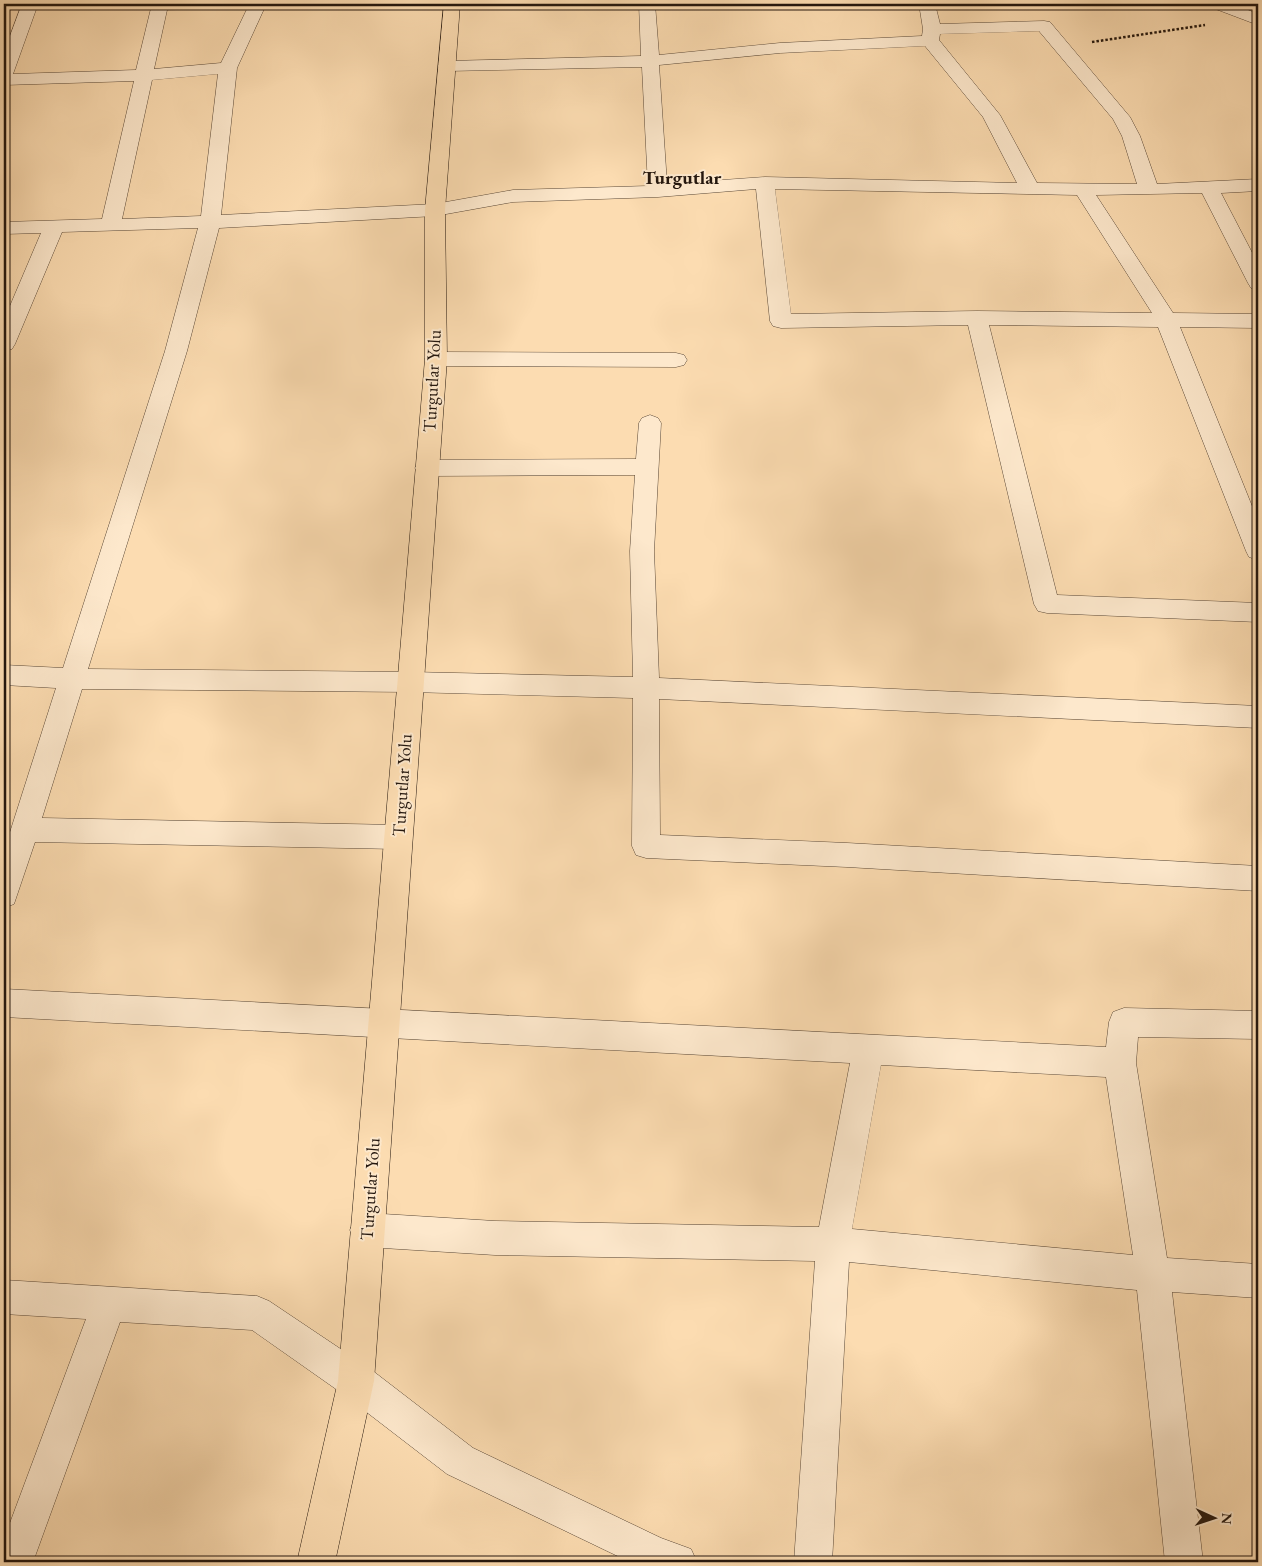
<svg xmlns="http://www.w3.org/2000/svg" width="1262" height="1566" font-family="'EB Garamond',serif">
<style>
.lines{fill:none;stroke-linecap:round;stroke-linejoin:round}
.minor-casing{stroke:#5a4837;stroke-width:1}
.major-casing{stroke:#24170e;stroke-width:1}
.path{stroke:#24170e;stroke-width:2.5;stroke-dasharray:2.5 2;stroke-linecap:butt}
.minor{fill:#fde8cc;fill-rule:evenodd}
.major{fill:#fcdcb1;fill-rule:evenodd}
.labels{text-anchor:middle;stroke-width:4;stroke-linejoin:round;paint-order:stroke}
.street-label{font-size:18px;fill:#24170e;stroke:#fde8cc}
.far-district-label{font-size:19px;font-weight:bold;fill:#24170e;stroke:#fde8cc}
</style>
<rect width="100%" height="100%" fill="#fcdcb1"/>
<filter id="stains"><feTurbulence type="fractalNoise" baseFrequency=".004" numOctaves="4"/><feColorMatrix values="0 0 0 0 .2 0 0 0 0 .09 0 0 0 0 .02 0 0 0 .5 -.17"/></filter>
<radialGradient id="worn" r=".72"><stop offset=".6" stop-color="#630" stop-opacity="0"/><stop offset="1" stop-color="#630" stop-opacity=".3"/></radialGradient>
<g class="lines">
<!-- minor casing -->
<g class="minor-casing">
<path id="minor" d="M22,4H38L13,74L136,70L152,4H300L298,8L264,9L237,68L221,215L435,204L513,190L648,186L642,67L447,71L441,70L438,66L441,62L447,61L641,56L639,4H655L659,55L780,43L922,36L923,29L919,4H935L940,24L1044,21L1050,22L1130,117L1140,136L1157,184L1258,179V191L1221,193L1258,264V289L1251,288L1248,283L1202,193L1096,195L1173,313L1258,314V328L1180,327L1258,521V560L1249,557L1246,551L1158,327L989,325L1057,595L1258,603V622L1047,613L1038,611L1034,604L968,325L781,328L773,326L770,321L756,189L658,197L513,202L435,216L219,228L187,351L88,669L410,672L633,677L630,551L635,475L427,476L419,474L415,468L419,462L427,460L636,459L639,423L642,418L650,415L658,418L661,423L654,551L659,678L1258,706V728L659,699L660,835L847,843L1258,866V891L847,867L646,858L636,855L632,846L633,698L410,692L82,689L42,818L398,825L408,829L412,837L408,845L398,849L35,842L14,904L4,908V851L56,688L4,685V665L63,668L165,351L198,228L62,232L15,344L12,349L4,351V320L41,233L4,234V222L102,219L134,81L4,85V52ZM247,9L221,63L154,69L167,10ZM1039,31L1113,119L1122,136L1137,184L1037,183L1000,115L939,40L940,34ZM925,46L983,117L1017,183L765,177L667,184L659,65L780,53ZM218,74L201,216L122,219L152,80ZM775,189L1077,195L1152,313L977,311L791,314Z
M1211,4H1233L1258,14V25L1213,8Z
M436,352L676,353L684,355L687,360L684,365L676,367L436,366L428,364L425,359L428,354Z
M4,989L1106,1047L1109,1022L1113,1012L1124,1008L1258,1011V1039L1138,1037L1136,1063L1167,1258L1258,1264V1298L1172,1292L1203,1562H1165L1137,1290L849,1262L832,1562H794L815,1261L495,1255L367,1247L355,1242L350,1230L355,1218L367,1213L495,1221L819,1227L850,1063L4,1017ZM881,1065L1106,1077L1133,1255L852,1229Z
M4,1280L257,1296L269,1301L369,1368L473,1448L661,1538L691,1549L697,1562H630L447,1474L343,1394L252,1330L120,1322L33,1562H4V1539L86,1319L4,1314Z"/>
</g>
<!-- major casing -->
<g class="major-casing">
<path id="major" d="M444,4H460L445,210L447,359L374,1381L335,1562H297L338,1381L425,359V210Z"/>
</g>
<!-- path -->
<path class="path" d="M1092,42L1205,25"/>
<!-- minor -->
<use href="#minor" class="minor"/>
<!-- major -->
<use href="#major" class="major"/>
</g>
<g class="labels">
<!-- street labels -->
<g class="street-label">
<text transform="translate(432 381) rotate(-87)" y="6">Turgutlar Yolu</text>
<text transform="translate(402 785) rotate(-86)" y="6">Turgutlar Yolu</text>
<text transform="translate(370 1189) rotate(-86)" y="6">Turgutlar Yolu</text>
</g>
<!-- far-district labels -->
<g class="far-district-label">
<text x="682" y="184">Turgutlar</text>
</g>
</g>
<!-- margin -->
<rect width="1262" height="1566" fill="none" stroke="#fcdcb1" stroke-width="20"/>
<rect x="5" y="5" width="1252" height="1556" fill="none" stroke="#24170e" stroke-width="2.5"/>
<rect x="10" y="10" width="1242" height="1546" fill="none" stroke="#24170e"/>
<!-- north arrow -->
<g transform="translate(1214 1518) rotate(93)" stroke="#fde8cc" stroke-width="4" paint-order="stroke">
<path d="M0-4L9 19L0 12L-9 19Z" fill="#24170e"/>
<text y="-8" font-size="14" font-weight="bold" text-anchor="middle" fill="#24170e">N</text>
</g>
<rect width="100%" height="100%" filter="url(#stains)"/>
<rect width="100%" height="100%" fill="url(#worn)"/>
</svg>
